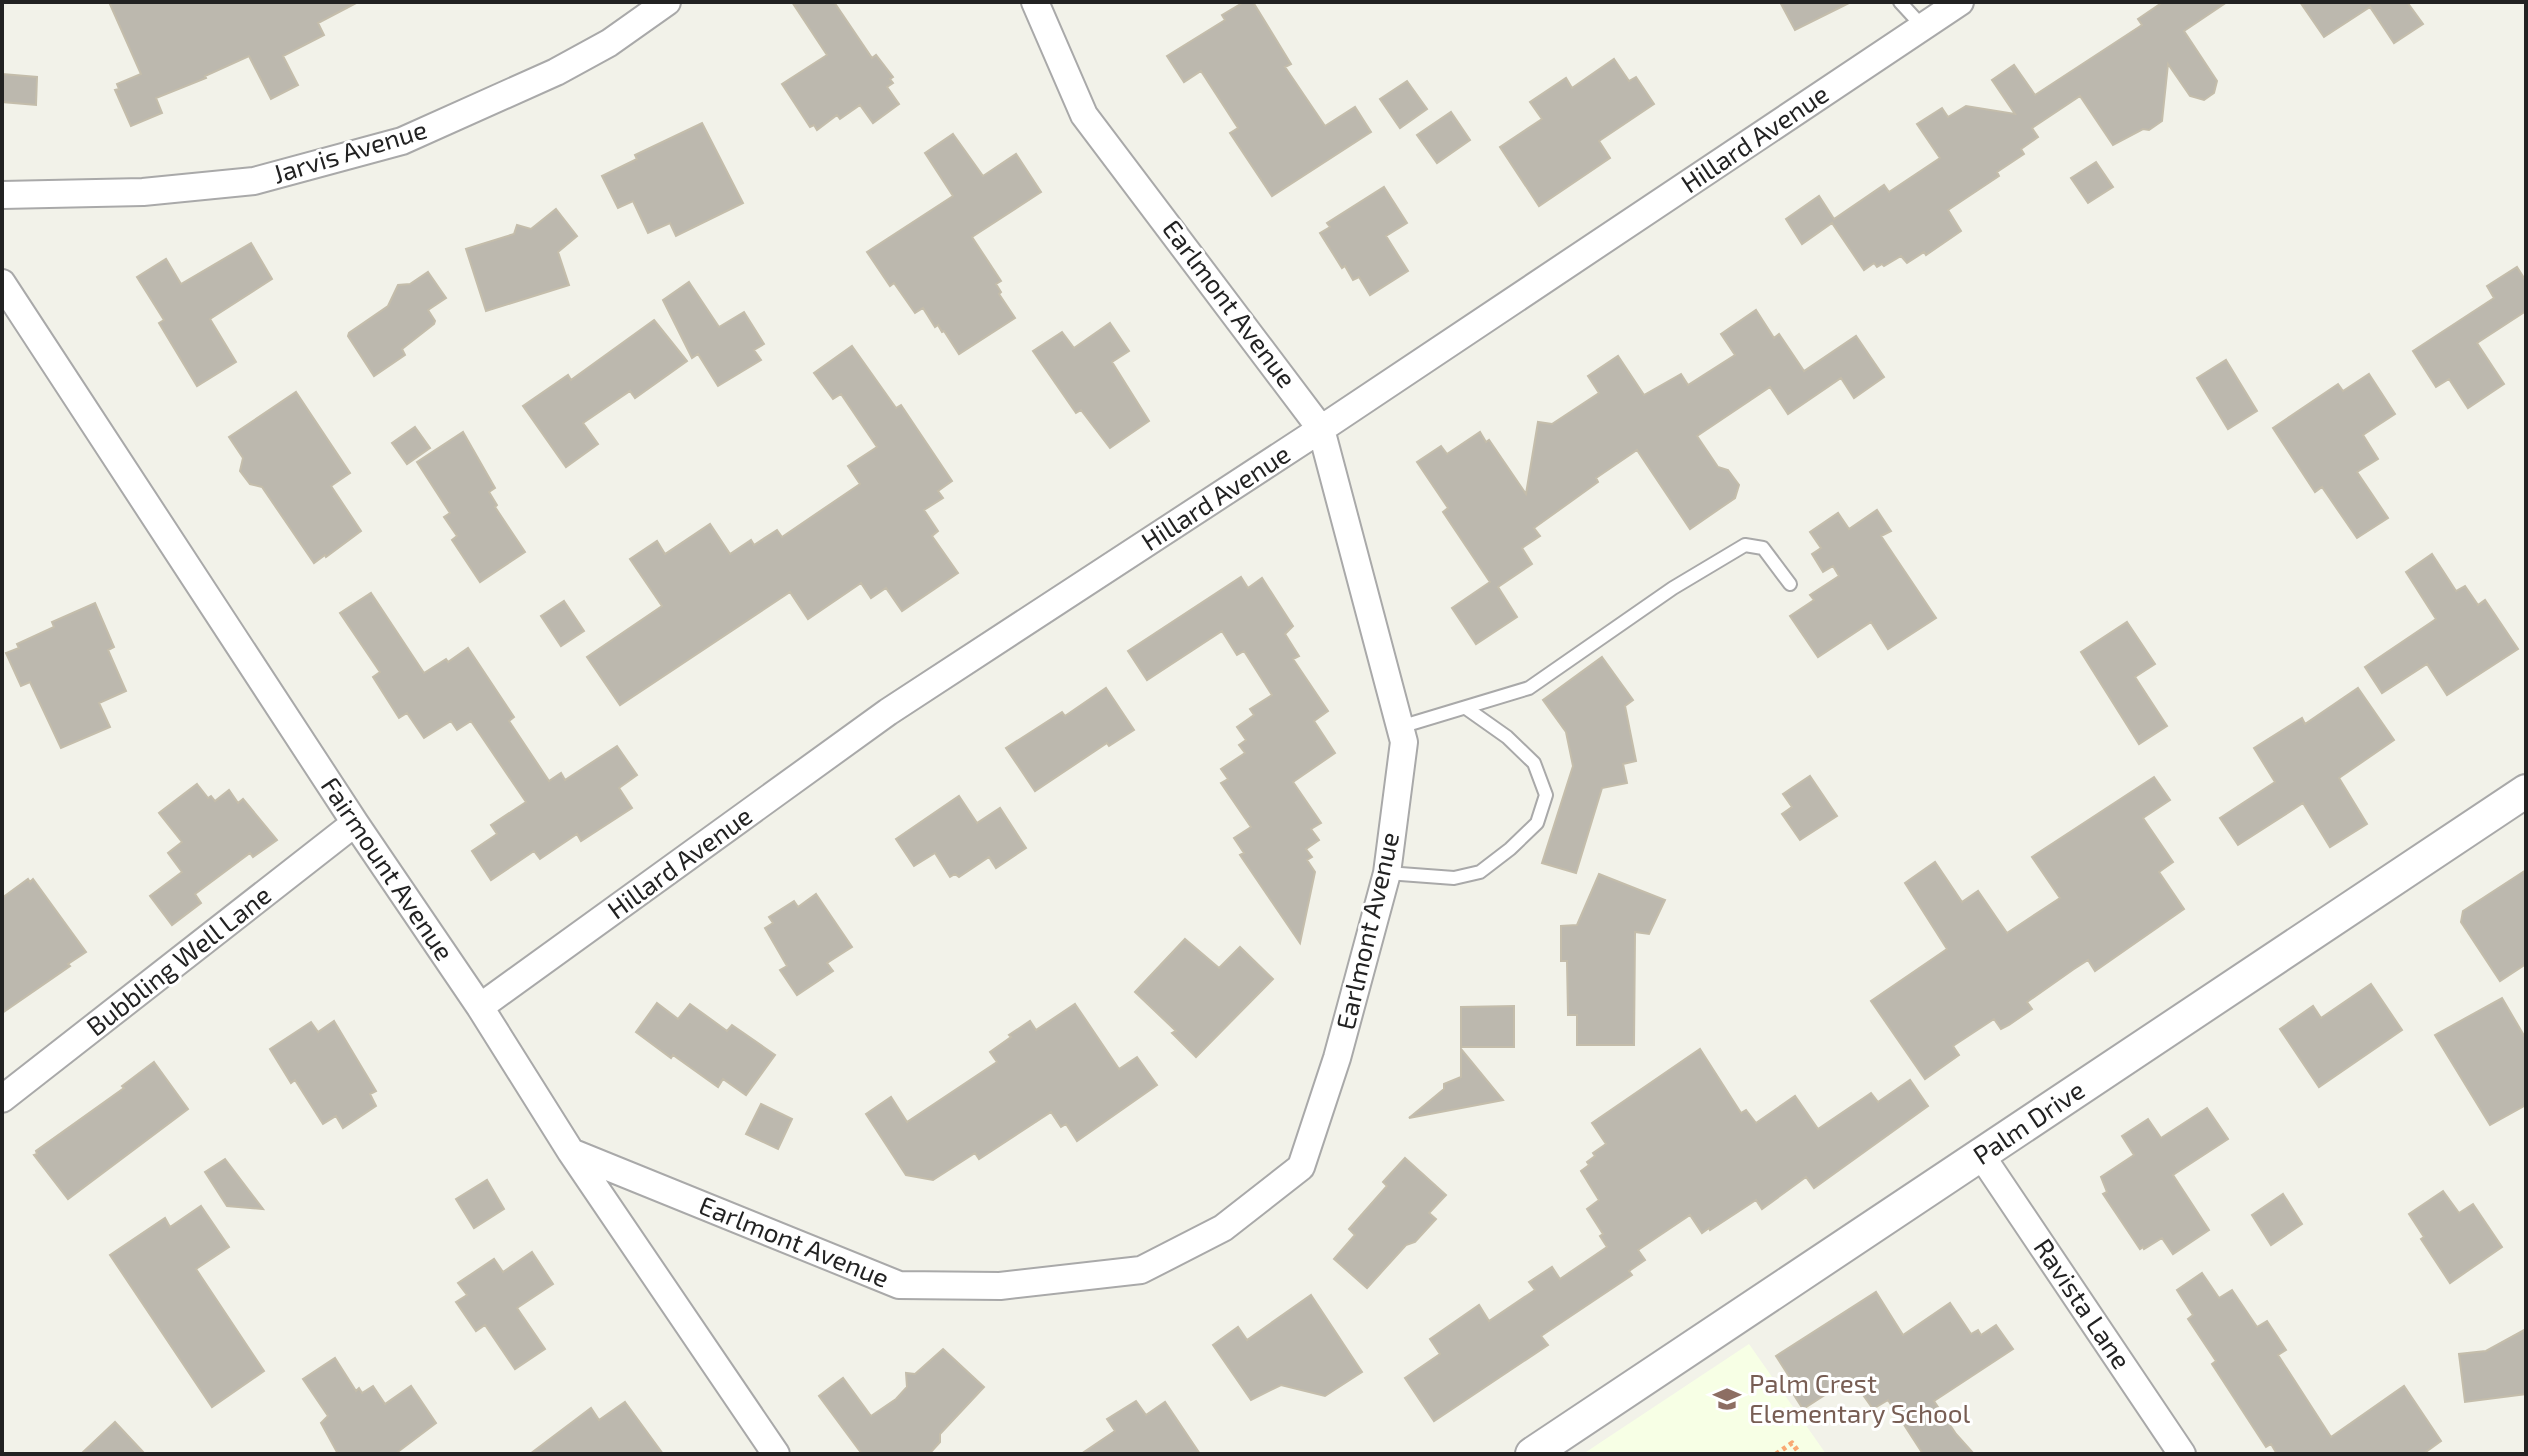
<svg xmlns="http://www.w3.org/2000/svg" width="2528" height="1456" font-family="'Exo 2',sans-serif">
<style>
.education{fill:#f7ffe5}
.building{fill:#bcb8ae;stroke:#c4bdab;stroke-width:2}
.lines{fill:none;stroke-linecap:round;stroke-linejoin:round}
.service-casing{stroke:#a9a9a9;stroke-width:16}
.minor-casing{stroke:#a9a9a9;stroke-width:30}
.tertiary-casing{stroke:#a9a9a9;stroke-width:36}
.path{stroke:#f9a973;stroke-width:5;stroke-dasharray:4 4;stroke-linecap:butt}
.service{stroke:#fff;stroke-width:12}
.minor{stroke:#fff;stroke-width:26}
.tertiary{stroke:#fff;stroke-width:32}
.labels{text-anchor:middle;stroke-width:6;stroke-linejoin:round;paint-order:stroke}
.street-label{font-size:26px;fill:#222;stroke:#fff}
.education-label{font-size:26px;fill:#785e54;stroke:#fff;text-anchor:start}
</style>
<rect width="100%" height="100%" fill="#f2f2e9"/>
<!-- education -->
<path class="education" d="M1749,1344L1826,1454H1583Z"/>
<!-- building -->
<path class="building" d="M109,2H358L318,23L324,35L283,56L298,85L271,99L249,56L205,76L206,78L156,98L162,113L131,126L115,90L119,89L117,84L141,74Z
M792,2H834L872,58L876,55L893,77L890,79L893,83L887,87L899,104L873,123L860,105L840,119L837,115L817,130L814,125L810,127L782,84L827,55Z
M1244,2H1253L1291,64L1285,67L1325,126L1355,107L1371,132L1272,196L1230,133L1238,128L1201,71L1184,82L1167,56L1225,20L1222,15Z
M1780,2H1851L1795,30Z
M2163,2H2227L2184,31L2217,81L2214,93L2204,100L2190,96L2168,64L2162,121L2149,130L2143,129L2113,145L2080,96L2032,128L2038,137L2021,149L2024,154L1997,172L1999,176L1948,210L1961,231L1926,255L1924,252L1907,263L1901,256L1884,266L1882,264L1877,267L1874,263L1864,270L1832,223L1802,244L1786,219L1819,196L1834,219L1884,185L1889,192L1940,158L1917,124L1942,108L1948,117L1966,106L2015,114L1992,80L2014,65L2035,95L2142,25L2138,19Z
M2300,2H2407L2423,24L2394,43L2370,7L2324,37Z
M1614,59L1629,81L1636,77L1654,104L1599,141L1610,158L1539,206L1500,147L1542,119L1530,102L1566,78L1572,88Z
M2,74L37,77L36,105L2,102Z
M1407,81L1427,109L1400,128L1380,99Z
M1451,112L1470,140L1437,163L1417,135Z
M702,123L743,203L676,236L670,223L648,233L633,201L618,208L602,176L637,159L635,155Z
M953,134L983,176L1016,154L1041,192L972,237L1001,281L996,284L1001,292L999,294L1015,318L959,354L944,331L942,332L938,325L935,327L923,308L915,313L894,283L890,286L867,252L953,196L925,153Z
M2096,162L2113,187L2088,203L2071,178Z
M1384,187L1407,223L1386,236L1408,271L1370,295L1359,277L1353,280L1345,266L1342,268L1320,233L1330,227L1327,223Z
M556,209L577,236L558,252L569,285L486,311L466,249L514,234L517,225L531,229Z
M251,243L272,279L210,319L236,362L197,386L159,323L164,320L137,277L166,259L181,284Z
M2517,267L2526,281V311L2477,343L2504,384L2468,408L2449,379L2436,387L2413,351L2494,298L2487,286Z
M428,272L446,298L428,310L435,321L434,324L402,349L405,355L374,376L348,336L349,333L388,306L398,285L410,284Z
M689,282L719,327L744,312L764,344L754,350L761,360L718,386L698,354L692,358L663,300Z
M1756,310L1774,338L1779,334L1804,371L1856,336L1884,377L1854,398L1841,378L1788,414L1770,387L1697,436L1718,467L1728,470L1739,485L1735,498L1690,529L1637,450L1596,478L1598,482L1534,528L1540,536L1522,548L1532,564L1498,587L1517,617L1476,644L1452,608L1490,582L1443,512L1448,508L1417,462L1441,446L1447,454L1480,432L1486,442L1489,440L1526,494L1538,422L1552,424L1599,393L1588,376L1618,356L1644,395L1681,374L1688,385L1735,355L1721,334Z
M654,320L687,361L635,398L630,391L583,423L598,444L566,467L523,406L568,375L571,380Z
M1110,323L1129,351L1112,362L1149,421L1110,448L1081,410L1076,413L1033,351L1062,332L1074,348Z
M852,346L896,408L901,405L952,481L938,491L943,498L924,510L938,531L932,536L958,573L902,611L886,588L871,598L861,583L808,619L790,592L620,705L587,657L662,606L630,559L657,541L665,554L710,524L730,554L751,540L754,545L777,530L782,537L860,484L848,466L877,447L841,394L833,399L814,373Z
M2226,360L2257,411L2228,429L2197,378Z
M2369,374L2395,414L2363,435L2378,459L2357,472L2388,518L2357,538L2322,487L2315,492L2273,428L2338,384L2343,391Z
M296,392L350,473L331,486L361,531L326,557L325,555L314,563L262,487L250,484L240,471L243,458L229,437Z
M415,427L430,448L407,464L392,443Z
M463,432L495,488L489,492L497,505L495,507L525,552L480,582L452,540L457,536L444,517L450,513L417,462Z
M1877,510L1891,531L1881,536L1936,618L1888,649L1871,622L1818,657L1790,616L1814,600L1810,595L1839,576L1833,566L1823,572L1812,554L1821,548L1810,532L1838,513L1849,529Z
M2432,554L2456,591L2465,586L2478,605L2485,600L2518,649L2447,695L2427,664L2382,693L2365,667L2436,619L2406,572Z
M1241,577L1248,588L1262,578L1293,626L1285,634L1299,656L1293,659L1328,711L1314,721L1335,753L1293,782L1321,823L1311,829L1319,840L1306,849L1312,857L1307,860L1315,872L1300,943L1240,855L1244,853L1234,838L1251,827L1221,783L1228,779L1221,769L1245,753L1239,745L1246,740L1237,727L1254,715L1250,709L1272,695L1244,651L1237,655L1222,631L1147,680L1128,651Z
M371,593L424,673L446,659L448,662L468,648L514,717L509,721L549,781L561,773L565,780L617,746L637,775L619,788L632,808L581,841L577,834L540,859L534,851L491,880L472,851L497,834L491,825L526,802L471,721L457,730L451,721L424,738L407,713L399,718L373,677L380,672L340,613Z
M564,601L584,631L561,646L541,616Z
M95,603L114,647L108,650L126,691L99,703L110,727L61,748L30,682L21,686L6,653L19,648L17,644L54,627L52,622Z
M2127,622L2155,664L2135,677L2167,726L2139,744L2081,652Z
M1602,657L1633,700L1625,706L1636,761L1623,764L1627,783L1602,788L1576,873L1542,863L1573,766L1566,732L1543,700Z
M1106,688L1134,730L1109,746L1107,743L1035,791L1006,748L1062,712L1065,716Z
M2358,688L2394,740L2339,778L2367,824L2330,847L2303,803L2238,845L2220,818L2275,782L2254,748L2302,718L2305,724Z
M1810,776L1837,816L1800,840L1782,814L1792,807L1783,794Z
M2154,777L2170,800L2143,818L2173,862L2159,872L2184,909L2095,971L2088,960L2074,969L2027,1002L2032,1009L2009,1025L2001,1029L1994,1019L1953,1046L1959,1055L1925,1079L1871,1001L1947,949L1905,883L1935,862L1962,902L1978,891L2007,933L2060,898L2032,857Z
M197,784L208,798L211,796L215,801L229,790L238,803L243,799L277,840L253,857L250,853L195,894L201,903L172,925L150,896L182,872L168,853L182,842L159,813Z
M959,796L977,823L1000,808L1026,848L996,868L989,857L959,877L955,874L950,877L935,853L914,866L896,839Z
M2526,870V964L2500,981L2461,922L2463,911Z
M1599,874L1665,900L1649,934L1635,932L1634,1045H1577V1015H1568L1567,961H1561V926L1577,925Z
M28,879L30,882L33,879L86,952L68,964L70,966L2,1013V898Z
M816,894L852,947L827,963L833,971L797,995L780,970L787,966L765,928L773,923L769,917L794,901L798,907Z
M1185,939L1219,968L1240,947L1273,979L1196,1057L1172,1033L1176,1031L1135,992Z
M2371,984L2402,1030L2319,1087L2280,1029L2313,1006L2321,1018Z
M2502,998L2526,1039V1105L2490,1125L2435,1035Z
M657,1003L678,1019L690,1004L727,1031L732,1025L775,1055L746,1095L723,1079L718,1087L673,1055L671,1058L636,1032Z
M1075,1004L1119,1069L1137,1057L1157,1085L1077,1141L1066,1124L1061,1127L1051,1112L979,1159L975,1153L933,1180L906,1175L866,1114L891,1097L907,1122L997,1062L990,1052L1011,1037L1009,1035L1030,1021L1036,1030Z
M1514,1006V1047H1461V1007Z
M334,1021L376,1091L370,1094L376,1106L343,1128L336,1116L323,1124L295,1080L291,1083L270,1049L311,1022L318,1032Z
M1461,1049L1503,1100L1409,1118L1444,1089V1084L1461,1077Z
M1700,1049L1741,1113L1746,1110L1756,1123L1795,1096L1818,1129L1871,1093L1878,1102L1910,1080L1928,1106L1814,1188L1806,1177L1762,1209L1756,1200L1710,1230L1709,1228L1702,1233L1690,1215L1638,1250L1645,1260L1629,1271L1632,1275L1541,1336L1548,1345L1434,1421L1405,1378L1440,1354L1430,1339L1479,1305L1489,1321L1535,1290L1529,1282L1552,1267L1560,1279L1607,1247L1600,1236L1603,1234L1587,1209L1599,1200L1581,1171L1589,1165L1587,1162L1595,1156L1593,1153L1606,1144L1592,1123Z
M154,1062L188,1109L68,1199L34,1155L37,1154L36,1151L124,1088L122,1086Z
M761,1104L792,1119L778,1149L746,1134Z
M2207,1108L2228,1139L2173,1175L2209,1230L2173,1254L2162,1238L2144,1249L2143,1247L2140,1249L2103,1194L2107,1192L2101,1177L2134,1155L2122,1136L2148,1119L2161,1138Z
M1405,1158L1446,1195L1429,1213L1436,1219L1415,1242L1406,1245L1367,1288L1334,1259L1355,1235L1349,1229L1387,1186L1383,1182Z
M225,1159L263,1209L227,1206L205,1172Z
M487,1180L504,1209L474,1228L456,1199Z
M2443,1191L2459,1213L2473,1204L2502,1247L2450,1283L2421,1239L2424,1237L2409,1214Z
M2283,1194L2302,1224L2271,1245L2252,1215Z
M201,1206L229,1247L196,1269L264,1371L212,1407L110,1255L165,1218L170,1227Z
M532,1252L553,1284L517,1308L545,1349L515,1369L485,1325L476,1331L456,1302L467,1295L458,1283L494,1259L503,1272Z
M2202,1273L2219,1298L2232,1290L2257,1327L2267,1321L2286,1350L2278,1355L2331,1437L2404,1386L2441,1441L2423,1454H2277L2271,1444L2266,1447L2212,1364L2216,1361L2188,1319L2193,1315L2177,1290Z
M1876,1292L1903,1335L1950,1303L1971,1334L1978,1330L1981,1335L1996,1325L2013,1349L1934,1401L1956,1434L1974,1454H1923L1888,1400L1873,1409L1851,1378L1803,1409L1787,1384L1792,1381L1776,1356Z
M1311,1295L1362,1372L1325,1396L1281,1385L1251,1400L1213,1345L1238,1327L1247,1340Z
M2526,1329V1394L2465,1402L2459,1354L2486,1351Z
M943,1349L984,1387L940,1434V1442L931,1452L862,1454L819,1396L843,1378L871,1416L896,1399L907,1387L906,1373L915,1374Z
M335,1358L356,1391L359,1388L362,1393L373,1386L385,1404L411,1386L436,1423L395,1454H338L321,1423L328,1416L303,1379Z
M1136,1401L1146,1415L1165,1402L1200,1454H1081L1115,1431L1107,1419Z
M625,1402L663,1454H530L591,1408L599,1420Z
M115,1422L145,1454H81Z"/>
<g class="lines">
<!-- service casing -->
<g class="service-casing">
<path id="service" d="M1900,2L1923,27
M1400,727L1529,688L1673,588L1745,545L1763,548L1790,584
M1387,873L1454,878L1480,872L1510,849L1537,823L1546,795L1534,763L1507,737L1466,708"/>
</g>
<!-- minor casing -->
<g class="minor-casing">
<path id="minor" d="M2,195L143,192L254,181L402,141L556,72L609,43L667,2
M2,283L355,823L480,1007L571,1152L776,1454
M480,1007L888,712L1321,429L1960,2
M2,1099L355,823
M571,1152L899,1285L1000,1286L1141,1270L1223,1228L1301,1167L1337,1058L1387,873L1404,742L1321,429L1084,115L1035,2
M1981,1155L2182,1454"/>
</g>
<!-- tertiary casing -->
<g class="tertiary-casing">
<path id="tertiary" d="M1532,1454L2526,791"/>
</g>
<!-- path -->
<path class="path" d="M1776,1454L1792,1443L1800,1454"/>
<!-- service -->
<use href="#service" class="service"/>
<!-- minor -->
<use href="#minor" class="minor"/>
<!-- tertiary -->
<use href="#tertiary" class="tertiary"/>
</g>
<!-- icons -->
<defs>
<g id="school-bare" transform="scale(2.16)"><path d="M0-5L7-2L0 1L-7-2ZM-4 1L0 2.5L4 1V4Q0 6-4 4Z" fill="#8d6e63" stroke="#fff" stroke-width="2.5" paint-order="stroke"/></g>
</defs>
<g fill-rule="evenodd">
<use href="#school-bare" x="1727" y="1399"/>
</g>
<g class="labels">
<!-- street labels -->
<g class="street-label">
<text transform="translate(1755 139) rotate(-34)" y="9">Hillard Avenue</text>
<text transform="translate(350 152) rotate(-17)" y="9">Jarvis Avenue</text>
<text transform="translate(1229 304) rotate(53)" y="9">Earlmont Avenue</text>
<text transform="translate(1216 498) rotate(-33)" y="9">Hillard Avenue</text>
<text transform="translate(680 863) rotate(-36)" y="9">Hillard Avenue</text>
<text transform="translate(387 869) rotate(56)" y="9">Fairmount Avenue</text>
<text transform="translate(1368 931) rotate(-77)" y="9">Earlmont Avenue</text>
<text transform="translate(179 961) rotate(-38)" y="9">Bubbling Well Lane</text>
<text transform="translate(2029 1123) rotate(-34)" y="9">Palm Drive</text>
<text transform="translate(794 1242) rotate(22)" y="9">Earlmont Avenue</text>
<text transform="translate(2082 1304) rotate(56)" y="9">Ravista Lane</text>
</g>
<!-- education labels -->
<g class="education-label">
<text x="1749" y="1393">Palm Crest<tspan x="1749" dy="30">Elementary School</tspan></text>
</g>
</g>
<!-- border -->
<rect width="2528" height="1456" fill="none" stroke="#222222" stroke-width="8"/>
</svg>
